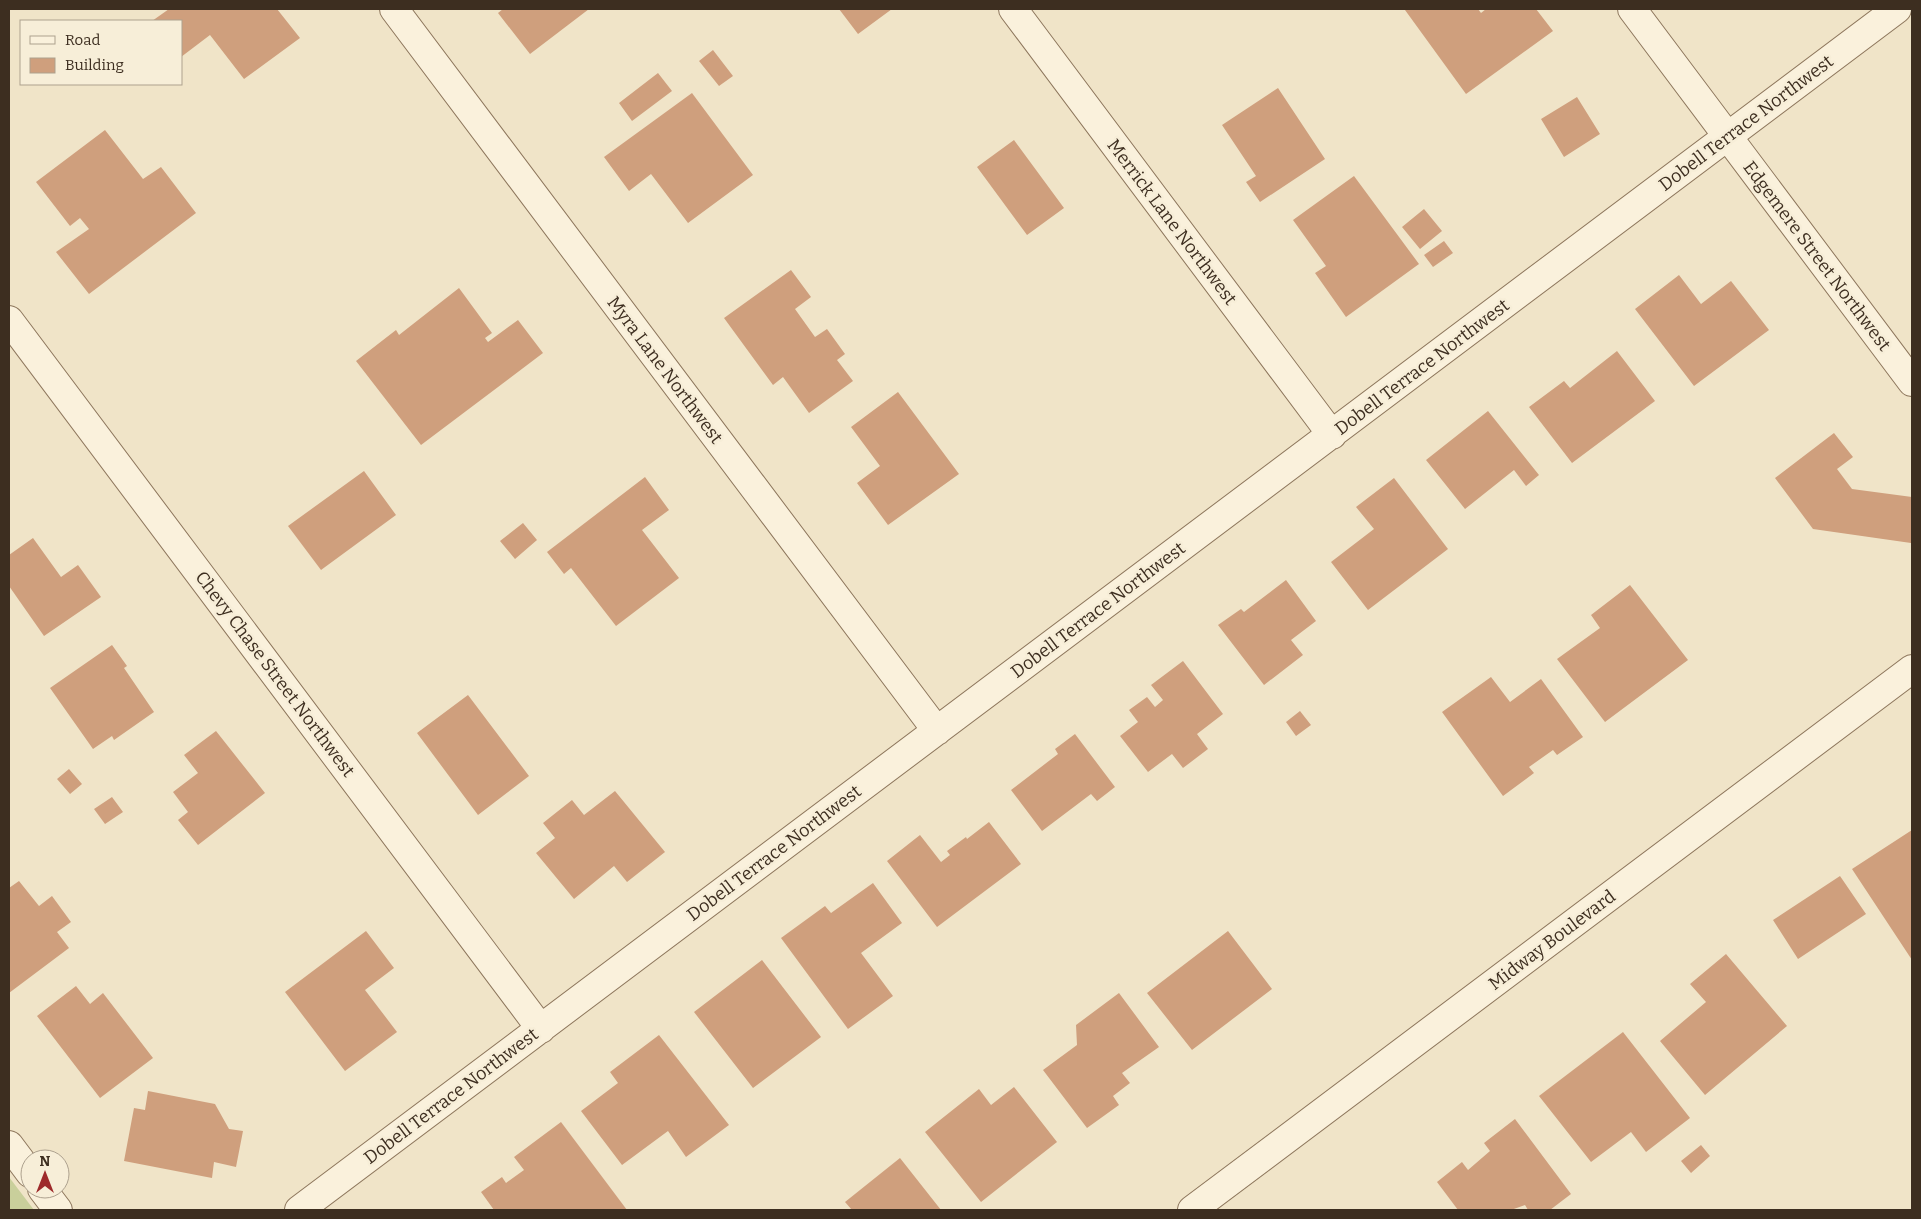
<svg xmlns="http://www.w3.org/2000/svg" width="1921" height="1219" font-family="Bitter,serif">
<style>
.green{fill:#c9cf9b}
.building{fill:#cf9f7d}
.lines{fill:none;stroke-linecap:round;stroke-linejoin:round}
.minor-casing{stroke:#8d765c;stroke-width:30}
.minor{stroke:#faf1dc;stroke-width:28}
.labels{text-anchor:middle;stroke-width:5;stroke-linejoin:round;paint-order:stroke}
.street-label{font-size:18px;fill:#3d2e20;stroke:#f7eed8}
</style>
<rect width="100%" height="100%" fill="#f0e4c8"/>
<!-- green -->
<path class="green" d="M9,1177L34,1210H9Z"/>
<!-- building -->
<path class="building" d="M169,9H277L300,38L244,79L210,35L181,57V21H152Z
M503,9H589L530,54L498,13Z
M839,9H892L858,34Z
M1406,9H1478L1481,13L1486,9H1536L1553,31L1466,94L1405,10Z
M713,50L733,76L719,86L699,61Z
M658,73L672,91L632,121L619,103Z
M1278,88L1325,159L1260,202L1246,182L1256,176L1222,125Z
M692,93L753,175L688,223L651,174L629,191L604,157Z
M1577,97L1600,134L1564,157L1541,119Z
M105,130L143,179L161,167L196,213L89,294L56,252L89,229L80,218L70,226L36,182Z
M1014,140L1064,208L1027,235L977,167Z
M1354,176L1419,264L1346,317L1315,273L1326,266L1293,220Z
M1424,209L1442,231L1420,249L1402,227Z
M1444,241L1453,253L1433,267L1424,255Z
M791,270L811,297L795,309L815,337L827,329L845,354L837,360L853,381L809,413L783,377L773,385L724,318Z
M1679,275L1701,304L1731,281L1769,330L1694,386L1635,309Z
M459,288L492,333L485,338L488,342L518,320L543,353L421,445L356,361L396,330L399,335Z
M1617,351L1655,401L1572,463L1529,407L1564,381L1570,388Z
M898,392L959,474L888,525L857,483L880,466L851,427Z
M1488,411L1539,475L1526,486L1514,470L1465,509L1426,460Z
M1834,433L1853,457L1837,469L1852,489L1912,497L1911,543L1813,529L1775,478Z
M364,471L396,515L321,570L288,526Z
M645,477L669,510L642,530L679,578L616,626L571,568L564,574L547,552Z
M1394,478L1448,549L1368,610L1331,562L1374,529L1356,507Z
M523,523L537,540L515,559L500,541Z
M33,538L61,577L78,565L101,597L44,636L9,586V555Z
M1286,580L1316,621L1291,640L1303,655L1264,685L1218,625L1241,609L1244,612Z
M1630,585L1688,660L1605,722L1557,659L1600,628L1591,615Z
M112,645L127,666L124,668L154,712L114,740L112,736L93,749L50,688Z
M1183,661L1223,714L1197,734L1208,749L1183,768L1172,754L1148,772L1120,736L1138,722L1129,710L1147,697L1155,707L1163,700L1151,685Z
M1491,677L1510,702L1541,679L1583,737L1557,755L1553,750L1529,767L1534,773L1503,796L1442,712Z
M468,695L529,776L478,815L417,733Z
M1300,711L1311,725L1296,736L1286,722Z
M216,731L265,793L198,845L178,820L188,812L173,792L198,773L184,755Z
M1075,734L1115,787L1097,801L1091,794L1042,831L1011,790L1058,754L1055,749Z
M69,769L82,784L70,794L57,779Z
M615,791L665,852L627,882L614,866L574,899L536,853L555,838L543,823L572,800L584,815Z
M112,797L123,812L105,824L94,809Z
M989,822L1021,864L937,927L887,861L920,835L941,862L950,855L947,851L966,837L967,839Z
M1912,830V960L1852,869Z
M1840,876L1866,914L1798,959L1773,920Z
M19,881L39,906L52,896L71,922L57,932L69,948L9,993V888Z
M873,883L902,923L861,953L893,996L848,1029L781,938L825,906L831,913Z
M366,931L394,968L365,990L397,1032L345,1071L285,992Z
M1228,931L1272,989L1192,1050L1147,993Z
M1726,954L1787,1026L1705,1095L1660,1041L1706,1002L1690,984Z
M762,960L821,1037L753,1088L694,1012Z
M76,986L90,1004L103,993L153,1058L100,1098L37,1016Z
M1119,993L1159,1047L1122,1073L1130,1083L1113,1096L1119,1105L1087,1128L1043,1070L1077,1045L1076,1025Z
M1623,1032L1690,1118L1646,1152L1631,1132L1591,1162L1539,1096Z
M659,1035L729,1125L686,1157L668,1131L622,1165L581,1111L618,1083L610,1072Z
M1014,1087L1057,1142L981,1202L925,1132L979,1089L991,1105Z
M148,1091L215,1104L229,1129L243,1131L236,1167L214,1162L212,1178L124,1161L134,1108L145,1110Z
M1515,1119L1571,1194L1550,1210H1528L1525,1205L1511,1210H1458L1437,1182L1462,1162L1468,1170L1490,1151L1484,1143Z
M561,1122L627,1210H494L481,1192L502,1177L506,1183L524,1170L514,1157Z
M1701,1145L1710,1156L1691,1173L1681,1161Z
M900,1158L941,1210H852L845,1202Z"/>
<g class="lines">
<!-- minor casing -->
<g class="minor-casing">
<path id="minor" d="M394,9L937,731
M1013,9L1332,435
M1632,9L1912,382
M9,320L541,1029
M9,1145L30,1173
M42,1189L58,1210
M299,1210L1897,9
M1192,1210L1912,669"/>
</g>
<!-- minor -->
<use href="#minor" class="minor"/>
</g>
<g class="labels">
<!-- street labels -->
<g class="street-label">
<text transform="translate(1746 123) rotate(-37)" y="6">Dobell Terrace Northwest</text>
<text transform="translate(1172 222) rotate(53)" y="6">Merrick Lane Northwest</text>
<text transform="translate(1817 256) rotate(53)" y="6">Edgemere Street Northwest</text>
<text transform="translate(1422 367) rotate(-37)" y="6">Dobell Terrace Northwest</text>
<text transform="translate(665 370) rotate(53)" y="6">Myra Lane Northwest</text>
<text transform="translate(1098 610) rotate(-37)" y="6">Dobell Terrace Northwest</text>
<text transform="translate(275 674) rotate(53)" y="6">Chevy Chase Street Northwest</text>
<text transform="translate(774 853) rotate(-37)" y="6">Dobell Terrace Northwest</text>
<text transform="translate(1552 940) rotate(-37)" y="6">Midway Boulevard</text>
<text transform="translate(451 1096) rotate(-37)" y="6">Dobell Terrace Northwest</text>
</g>
</g>
<!-- border -->
<rect width="1921" height="1219" fill="none" stroke="#3d2e20" stroke-width="20"/>
<!-- legend -->
<rect x="20" y="20" width="162" height="65" fill="#f7eed8" stroke="#ada18e"/>
<rect x="30" y="36" width="25" height="8" fill="#faf1dc" stroke="#ada18e"/>
<text x="65" y="45" font-size="15" fill="#3d2e20">Road</text>
<rect x="30" y="58" width="25" height="15" fill="#cf9f7d" stroke="#ada18e"/>
<text x="65" y="70" font-size="15" fill="#3d2e20">Building</text>
<!-- north arrow -->
<g transform="translate(45 1174)"><circle r="24" fill="#f7eed8" stroke="#ada18e"/>
<path d="M0-4L9 19L0 12L-9 19Z" fill="#9e2a2b"/>
<text y="-8" font-size="14" font-weight="bold" text-anchor="middle" fill="#3d2e20">N</text>
</g>
</svg>
